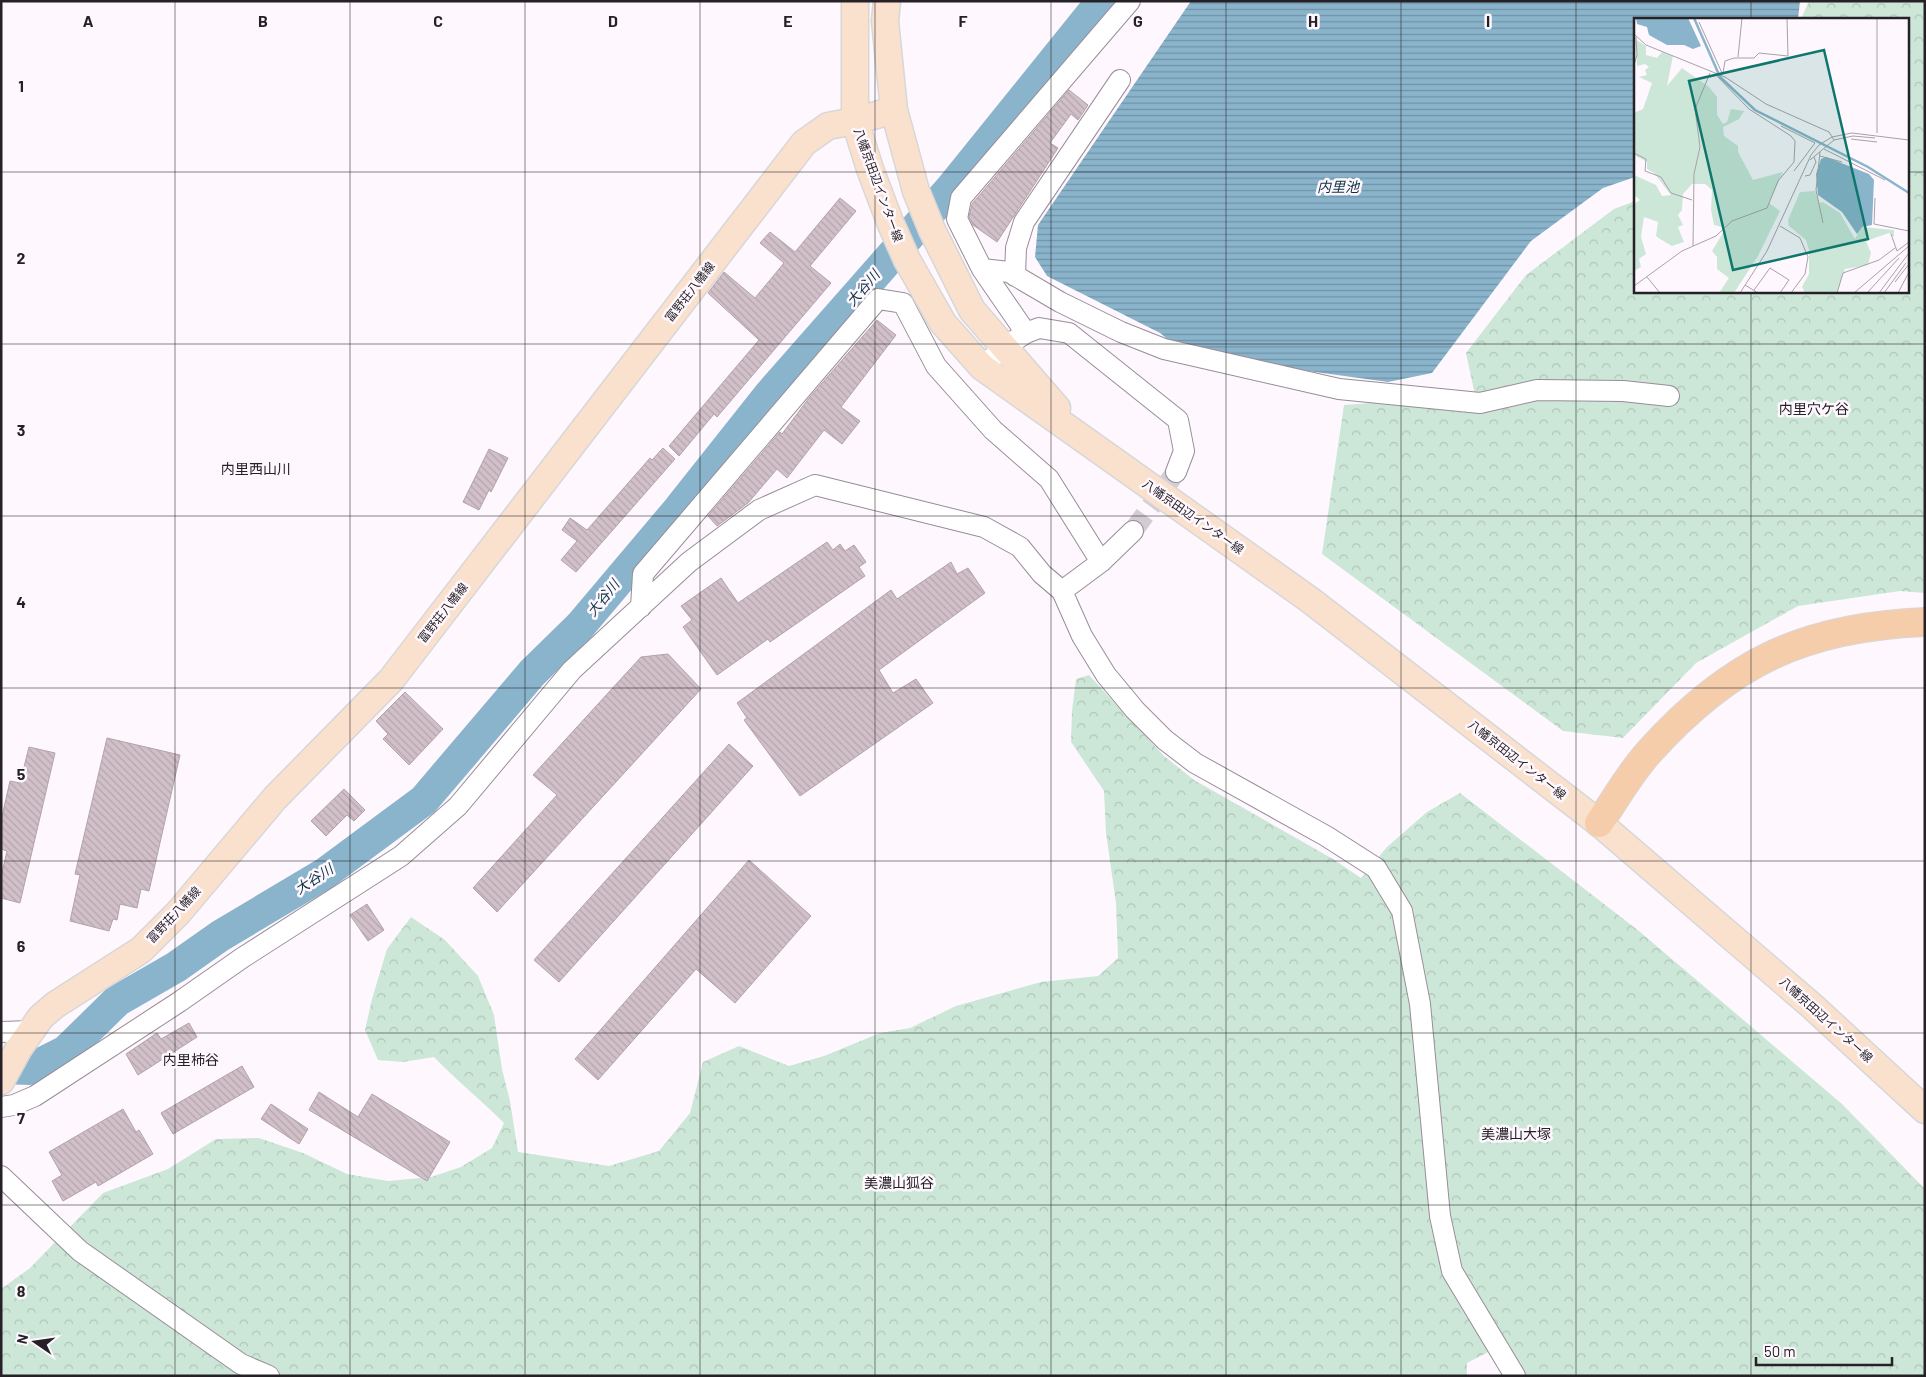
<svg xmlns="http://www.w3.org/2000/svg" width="1926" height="1377" font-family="Barlow,'Noto Sans JP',sans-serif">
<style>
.forest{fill:url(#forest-crowns)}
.water{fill:url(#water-rules)}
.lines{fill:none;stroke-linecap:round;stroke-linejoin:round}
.river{stroke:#8ab4cb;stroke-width:32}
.building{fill:url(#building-back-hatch);stroke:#b3a2aa}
.minor-tunnel{stroke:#d3cdd3;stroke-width:20;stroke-dasharray:20 10;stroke-linecap:butt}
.minor-casing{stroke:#988c98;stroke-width:22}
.major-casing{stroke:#d8d7d8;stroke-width:29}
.highway-casing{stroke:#d8d7d8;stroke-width:30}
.minor{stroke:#fff;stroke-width:20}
.major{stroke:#fae1cd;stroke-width:26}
.highway{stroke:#f6cdab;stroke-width:28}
.grid{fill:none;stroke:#262126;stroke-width:1;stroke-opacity:0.55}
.labels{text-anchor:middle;stroke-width:5;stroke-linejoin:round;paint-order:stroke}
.street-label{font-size:12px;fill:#262126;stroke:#fef8fe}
.water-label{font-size:14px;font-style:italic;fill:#0d3243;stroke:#fef8fe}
.neighbourhood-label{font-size:14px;fill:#262126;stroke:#fef8fe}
.inset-river{fill:none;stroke:#8ab4cb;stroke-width:2.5}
.inset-road{fill:none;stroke:#a8a2a8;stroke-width:1}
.view{fill:#0f766e;fill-opacity:0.15;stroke:#0f766e;stroke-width:2.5}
.inset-edge{fill:none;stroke:#262126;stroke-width:2.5}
.grid-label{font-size:16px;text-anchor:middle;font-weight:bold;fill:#262126;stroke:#fef8fe;stroke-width:5;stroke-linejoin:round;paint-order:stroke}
</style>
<defs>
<pattern id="forest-crowns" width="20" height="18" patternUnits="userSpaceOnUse" patternTransform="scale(1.25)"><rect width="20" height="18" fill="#cce7d7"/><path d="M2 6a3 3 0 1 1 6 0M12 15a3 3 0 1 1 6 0" fill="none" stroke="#afc6b8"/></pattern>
<pattern id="water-rules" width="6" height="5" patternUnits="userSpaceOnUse" patternTransform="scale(1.25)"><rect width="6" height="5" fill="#8ab4cb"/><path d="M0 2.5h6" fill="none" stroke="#7192a5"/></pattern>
<pattern id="building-back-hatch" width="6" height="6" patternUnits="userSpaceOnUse" patternTransform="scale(1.25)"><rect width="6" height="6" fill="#d2c0c8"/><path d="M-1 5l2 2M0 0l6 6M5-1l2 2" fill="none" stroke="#b4a5ac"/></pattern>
</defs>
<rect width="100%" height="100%" fill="#fef8fe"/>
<!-- forest -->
<path class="forest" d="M1809,1H1925V593L1900,591L1798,606L1696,663L1623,738L1563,731L1322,554L1344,405L1475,395L1466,353L1526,275L1614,209L1635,201V291H1907V19H1801Z
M1089,675L1164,756L1194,780L1333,859L1361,878L1387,847L1427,812L1460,793L1639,931L1842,1104L1925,1189V1376H1519L1506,1343L1467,1363V1376H1V1289L30,1268L103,1193L168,1169L216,1139L259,1138L303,1153L347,1174L388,1181L431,1177L461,1167L492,1148L504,1123C481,1100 456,1080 434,1057L403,1062L378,1060L365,1030L372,999L387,949L411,917L445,940L478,976L494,1015L502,1069L510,1101L518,1152L609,1166L659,1151L690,1113L703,1062L739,1046L789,1066L824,1056L880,1033L910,1028L956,1006L1041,982L1098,976L1118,958L1116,903L1106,833L1104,791L1071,742L1072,711L1076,679Z"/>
<!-- water -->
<path class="water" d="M1191,1H1800L1798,19H1635V177L1603,188L1531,241L1432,373L1388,382L1186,354L1160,333L1047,276L1035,257L1038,225Z"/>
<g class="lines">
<!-- river -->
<path class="river" d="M1,1068L30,1069L66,1051L117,1001L176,967L220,936L324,874L424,800L532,673L580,626L678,510L770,394L952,187L1102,1"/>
</g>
<!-- building -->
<path class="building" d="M1069,90L1088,105L1078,120L1071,114L1050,143L1058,148L997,242L973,225L969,217L972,204Z
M840,198L856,211L810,266L831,283L717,417L714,414L679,456L669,446L759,340L708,293L724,272L755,298L784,263L760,243L770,232L795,252Z
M877,320L896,335L841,407L860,421L842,444L824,430L787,478L777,469L748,503L717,526L708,516L780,432L782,434L809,398Z
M663,448L675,459L576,572L561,560L577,541L562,530L570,518L587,530L650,458L652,460Z
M489,449L508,458L491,492L489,490L479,510L463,502Z
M827,542L833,550L840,544L845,551L854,545L866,562L859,567L865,576L770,642L768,639L717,675L683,627L692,620L681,606L721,578L738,603Z
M951,562L957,574L968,568L985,593L879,670L893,693L916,679L933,703L800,796L744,720L747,718L737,703L891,590L897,599Z
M668,654L701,689L497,912L473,888L557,795L533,775L641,657Z
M405,692L443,729L409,765L383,739L388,734L376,721Z
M107,738L180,755L149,891L141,889L137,908L120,904L117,920L113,919L109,931L70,921L80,875L75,874Z
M729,744L753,766L559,982L534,960Z
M29,747L55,753L20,903L1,898V877L7,851L1,849V821L10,781L20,783Z
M344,789L365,810L354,821L347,815L326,836L311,821Z
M749,860L811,916L735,1003L696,969L598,1080L575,1059Z
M367,904L384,930L368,941L350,915Z
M189,1023L197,1037L138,1075L126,1054L157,1033L161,1039Z
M242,1066L254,1087L173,1134L161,1113Z
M319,1092L358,1117L372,1094L450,1142L427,1181L309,1110Z
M271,1104L308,1129L299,1144L261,1119Z
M123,1109L136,1132L139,1130L153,1154L98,1186L96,1182L63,1201L52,1181L62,1175L49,1152Z"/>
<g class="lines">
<!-- minor-tunnel -->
<path class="minor-tunnel" d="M1133,531L1176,472"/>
<!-- minor casing -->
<g class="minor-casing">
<path id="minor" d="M982,269L1009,272L1060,302L1121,332L1164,349L1339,389L1480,403L1537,390L1623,391L1669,396
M1015,276L1016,248L1024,222L1120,80
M1026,333L982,269L957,219L961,198L1130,1
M982,367L1004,347L1026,333L1039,328L1069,333L1178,420L1184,451L1176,472
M1062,591L1101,562L1133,531
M641,607L643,574L878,299L903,303L936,366L993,430L1049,479L1101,562
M1,1032L30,1031
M1,1107L14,1105L35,1096L179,1002L242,958L401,856L458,806L572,670L689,562L759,510L815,485L984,527L1020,547L1042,574L1062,591L1082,636L1106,675L1135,710L1165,740L1195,763L1326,836L1376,868L1402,911L1420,1004L1440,1216L1452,1271L1515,1376
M1,1176L80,1251L241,1364L269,1376"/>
</g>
<!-- major casing -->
<g class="major-casing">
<path id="major" d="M855,1V121L870,169L890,222L907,260L943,323L982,367L1310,600L1599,823L1812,1006L1925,1110
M887,1L885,21L894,110L916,191L932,230L972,310L1057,408
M1,1081L19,1048L41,1017L55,1005L141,950L178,913L275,798L391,680L804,143L828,126L855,121L894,110"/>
</g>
<!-- highway casing -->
<g class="highway-casing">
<path id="highway" d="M1599,823C1615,800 1630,773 1649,752C1730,662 1804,627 1925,622"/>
</g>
<!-- minor -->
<use href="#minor" class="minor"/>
<!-- major -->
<use href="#major" class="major"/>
<!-- highway -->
<use href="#highway" class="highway"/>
</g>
<!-- grid -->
<path class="grid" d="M175,1V1376M350,1V1376M525,1V1376M700,1V1376M875,1V1376M1051,1V1376M1226,1V1376M1401,1V1376M1576,1V1376M1751,1V19M1,172H1635M1907,172H1925M1751,291V1376M1,344H1925M1,516H1925M1,688H1925M1,861H1925M1,1033H1925M1,1205H1925"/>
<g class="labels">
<!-- street labels -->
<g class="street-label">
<text transform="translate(878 185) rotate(70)" y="4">八幡京田辺インター線</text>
<text transform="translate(690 292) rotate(-52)" y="4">富野荘八幡線</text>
<text transform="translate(1193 517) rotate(35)" y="4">八幡京田辺インター線</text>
<text transform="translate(443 613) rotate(-52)" y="4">富野荘八幡線</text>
<text transform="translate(1517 760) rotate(38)" y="4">八幡京田辺インター線</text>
<text transform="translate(174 915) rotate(-47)" y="4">富野荘八幡線</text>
<text transform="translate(1826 1020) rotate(42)" y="4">八幡京田辺インター線</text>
</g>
<!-- water labels -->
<g class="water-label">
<text x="1338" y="192">内里池</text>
<text transform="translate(863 288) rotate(-49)" y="5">大谷川</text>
<text transform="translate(603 598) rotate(-51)" y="5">大谷川</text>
<text transform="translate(314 879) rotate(-33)" y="5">大谷川</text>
</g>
<!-- neighbourhood labels -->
<g class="neighbourhood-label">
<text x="1814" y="414">内里穴ケ谷</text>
<text x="256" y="474">内里西山川</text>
<text x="191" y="1065">内里柿谷</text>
<text x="1516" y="1139">美濃山大塚</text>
<text x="899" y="1188">美濃山狐谷</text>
</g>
</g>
<!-- overview -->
<g transform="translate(1634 18)">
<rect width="275" height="275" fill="#fef8fe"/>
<path d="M2,22L12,28V37L23,40L28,34L39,38L33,68L48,50L75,69L83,79V97L89,106L93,104L97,91L110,93L105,101L89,109L90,118L104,128V134L119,162L149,154L135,185L146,193L124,238L100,275H85L95,260L83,251V239L78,233L92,210L80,207L77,192L78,172L71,166H58L49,176L48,192L44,197L49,207L44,209L50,224L38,228L26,221L22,218L24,204L10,199L7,219L12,236L5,241L7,249L0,253V186L6,182L0,177V157L22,167L28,178L37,177L20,155L13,151V144L0,137V95L9,91L18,65L5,59L13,57L11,52L15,49L11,46L3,48ZM181,173L185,185L189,184L206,195L221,221L227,209L260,212V219L255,215L232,223L237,235L234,247L211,251L203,275H171L168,269L175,256V232L172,222L155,208L154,202L166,174Z" fill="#cce7d7"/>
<path d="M2,0H54L67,28L59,31L50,27H33L15,17L13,9L3,6ZM192,139L235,156L240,162L238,207L228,209L223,216L208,194L184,177L182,156L187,141Z" fill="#8ab4cb"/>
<path class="inset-river" d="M60,0L86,59L121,92L234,149L275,175"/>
<path class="inset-road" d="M65,4L88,55M0,16L12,27L91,59L132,86L195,114L200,122M104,39L108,0M0,47L3,37L2,19M0,51V71M89,55L91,43L100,40H120L125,35L154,38L153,0M147,108L181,125L160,153M243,115V0M217,121L243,124M190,131L251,162M186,134L182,172L189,205M0,135L12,141L11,153L27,159L37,175L58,182M186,138L208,144M176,142L200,122L219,118L241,120M171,158L176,157L182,144L180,139M241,180L240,206L275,213M146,208L166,220L174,239L171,256L157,275M257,216L263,233L275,224M59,228L60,156L66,129L61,91L76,55M13,259L26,275M261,264L275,246M111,267L124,275M0,268L48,233L82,218L98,203L133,190L144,163L160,144L161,123L157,118L115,91L81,56M120,272L136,250L155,262L146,275M106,275L133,233L177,137L185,127L198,119L218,115L275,122M203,275L209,255L245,242L261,230M220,275L275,228M233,275L265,240M245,275L275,235M250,275L272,245M264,275L275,254"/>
<path class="view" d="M190,32L234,221L99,252L55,63Z"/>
<rect width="275" height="275" class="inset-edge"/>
</g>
<g class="grid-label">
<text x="88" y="27">A</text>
<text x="263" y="27">B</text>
<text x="438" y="27">C</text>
<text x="613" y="27">D</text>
<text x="788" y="27">E</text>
<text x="963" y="27">F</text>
<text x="1138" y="27">G</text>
<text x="1313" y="27">H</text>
<text x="1488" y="27">I</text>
<text x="21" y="92">1</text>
<text x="21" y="264">2</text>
<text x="21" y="436">3</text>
<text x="21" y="608">4</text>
<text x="21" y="780">5</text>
<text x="21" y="952">6</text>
<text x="21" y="1124">7</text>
<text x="21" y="1297">8</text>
</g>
<!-- border -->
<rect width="1926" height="1377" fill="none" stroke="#262126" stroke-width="5"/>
<!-- north arrow -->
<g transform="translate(35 1342) rotate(283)" stroke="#fef8fe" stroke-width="4" paint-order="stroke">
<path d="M0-4L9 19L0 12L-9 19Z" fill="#262126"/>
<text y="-8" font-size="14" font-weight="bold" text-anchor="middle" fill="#262126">N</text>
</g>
<!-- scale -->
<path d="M1756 1357v8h136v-8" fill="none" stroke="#262126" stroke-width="2.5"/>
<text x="1764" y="1357" font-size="15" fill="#262126" stroke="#fef8fe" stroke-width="4" paint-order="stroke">50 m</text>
</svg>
